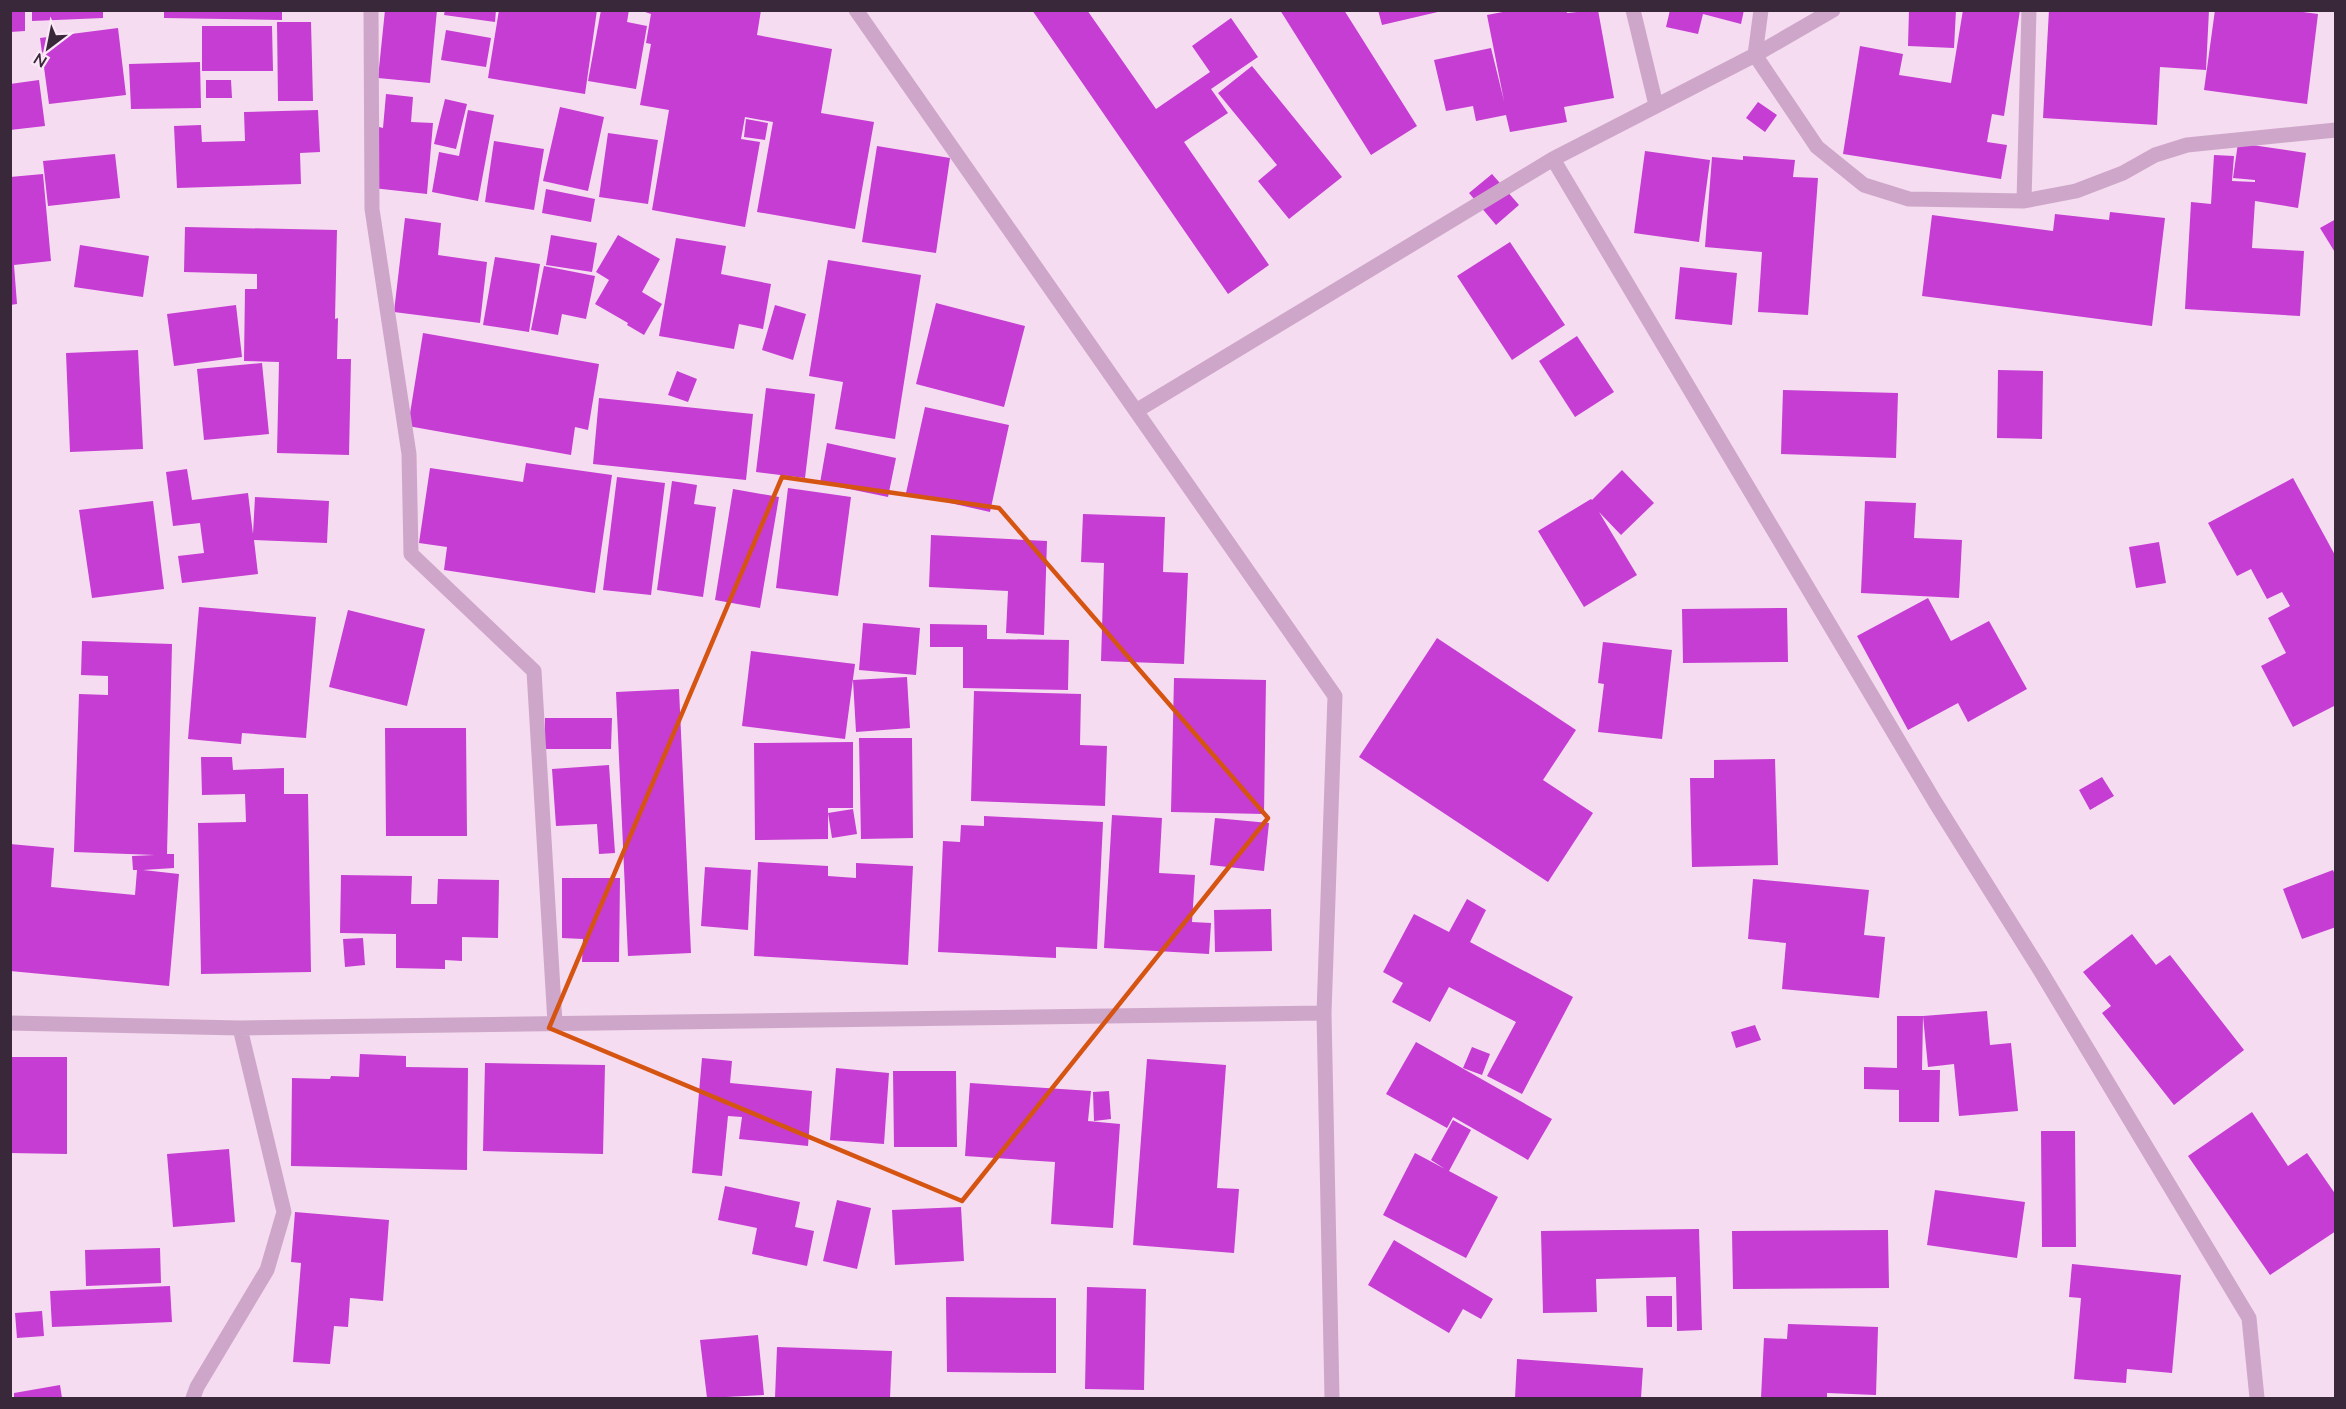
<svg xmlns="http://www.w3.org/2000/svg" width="2346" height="1409" font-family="'Nunito Sans',sans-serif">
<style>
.building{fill:#c53dd2}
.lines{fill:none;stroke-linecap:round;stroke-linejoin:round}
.street{stroke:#cea6c9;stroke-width:15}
.marked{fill:none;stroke:#d65411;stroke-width:4.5;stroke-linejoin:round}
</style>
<rect width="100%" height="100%" fill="#f5dcf0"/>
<!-- building -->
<path class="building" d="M10,10H25V31L10,32Z
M32,10H103V18L32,21Z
M164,10H282V20L164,18Z
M385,10H437L430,83L378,78Z
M445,10H496L495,22L444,15Z
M499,10H597L585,94L488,78Z
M601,10H629L627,22L647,26L636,89L588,81Z
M639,10H761L757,35L832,49L821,113L874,122L855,229L757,212L773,122L745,117L741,139L760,142L745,227L652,210L669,110L640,105L651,44L646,43L651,14Z
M1032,10H1087L1156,109L1210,72L1192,46L1231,18L1258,57L1211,89L1228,113L1184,142L1269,265L1228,294Z
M1280,10H1344L1417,126L1371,155Z
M1378,10H1442V11L1382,25Z
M1513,10H1566L1567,13L1598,10L1614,98L1564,107L1567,122L1510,132L1506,115L1476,121L1473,106L1446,111L1434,60L1491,48L1504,101L1487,15Z
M1670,10H1744L1741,24L1703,14L1698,34L1666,27Z
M1909,10H1956L1954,48L1908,46Z
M1963,10H2020L2004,116L1992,114L1987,142L2007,145L2001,179L1843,154L1860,46L1903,54L1899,75L1951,83Z
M2049,10H2209L2206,70L2160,67L2157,125L2043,118Z
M2215,10H2288L2318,14L2307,104L2204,90Z
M277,22H311L313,101H278Z
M202,26H272L273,71H202Z
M118,28L126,95L49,104L40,38Z
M446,30L491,38L486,67L441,60Z
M200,62L201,108L131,109L129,64Z
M1252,66L1342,177L1289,219L1258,181L1277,165L1218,93Z
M39,80L45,126L10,130V84Z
M206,80H231L232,98H206Z
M386,94L413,97L411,122L433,123L427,194L373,188L379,127L383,128Z
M445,99L467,104L456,149L434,144Z
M1758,102L1777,115L1765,132L1746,118Z
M560,107L604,117L588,191L543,181Z
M318,110L320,152L300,153L301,184L177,188L174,126L201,125L202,142L245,141L244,112Z
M468,110L494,115L478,201L432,192L439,152L459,156Z
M746,119L768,123L765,140L744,137Z
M608,133L658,140L648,204L599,197Z
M494,141L544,149L534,210L485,202Z
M2238,143L2306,153L2298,208L2255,201L2252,248L2304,251L2300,316L2185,309L2191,202L2211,204L2214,155L2234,156L2232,181L2255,182V180L2233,178Z
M877,146L950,158L936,253L862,242Z
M1645,151L1710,160L1699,242L1634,233Z
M115,154L120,198L48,206L43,161Z
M1743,156L1795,160L1793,177L1818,178L1808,315L1758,312L1762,252L1705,247L1712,157L1743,160Z
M43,174L51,261L14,265L17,304L10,305V177Z
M1492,174L1519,205L1496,225L1469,193Z
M546,189L595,199L591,222L542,213Z
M2110,212L2165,218L2152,326L1922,296L1932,215L2053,231L2055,214L2109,220Z
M405,218L441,223L438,255L487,262L480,323L394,312Z
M2336,219V254L2320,228Z
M185,227L337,230L335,319L338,318L337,359H351L349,455L277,453L279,362L244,361L245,289H257V274L184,272Z
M551,235L597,243L592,272L546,265Z
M618,235L660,259L642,292L662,304L644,335L627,325L628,323L595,304L609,280L596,272Z
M676,238L726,246L721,274L771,284L763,329L739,324L734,349L659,336Z
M1510,242L1565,325L1512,360L1457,276Z
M80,245L149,256L143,297L74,287Z
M495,257L540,264L529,332L483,325Z
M828,260L921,275L895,439L835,429L843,382L809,376Z
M544,266L595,276L586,319L562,314L558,335L531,330Z
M1680,267L1737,273L1732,325L1675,319Z
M936,303L1025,326L1004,407L916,384Z
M236,305L242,357L174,366L167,314Z
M775,305L806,314L793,360L762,350Z
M423,333L599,364L588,430L575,427L571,455L408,426Z
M1577,336L1614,392L1575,417L1539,361Z
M138,350L143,449L70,452L66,353Z
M262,363L269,434L204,440L197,369Z
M1998,370L2043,371L2042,439L1997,438Z
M677,371L697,379L688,402L668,395Z
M766,388L815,394L805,478L756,472Z
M1783,390L1898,393L1896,458L1781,454Z
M599,398L753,414L746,480L593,464Z
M925,407L1009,425L990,512L906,493Z
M827,443L896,458L888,497L820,483Z
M526,463L612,475L595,593L444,570L447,547L419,543L430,468L523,482Z
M187,469L192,500L248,493L253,534L255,497L329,501L327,543L254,540L258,574L182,583L178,556L204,553L200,523L173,526L166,472Z
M1622,470L1654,503L1621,535L1599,512L1637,575L1584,607L1538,531L1591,499L1592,500Z
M617,477L665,483L651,595L603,590Z
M2293,478L2336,557V705L2293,727L2261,666L2286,653L2268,618L2290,606L2282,592L2267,599L2251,569L2237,576L2208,523Z
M672,481L697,485L694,504L716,507L703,597L657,590Z
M788,488L851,497L838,596L776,588Z
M733,489L779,497L760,608L715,600Z
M153,501L164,589L92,598L79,510Z
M1865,501L1916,503L1914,538L1962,540L1959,598L1861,593Z
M1083,514L1165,517L1163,572L1188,573L1184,664L1101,661L1104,563L1081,562Z
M931,535L1047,541L1044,635L1006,633L1008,591L929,587Z
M2159,542L2166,583L2136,588L2129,547Z
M1928,598L1951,641L1989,621L2027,689L1968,722L1958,703L1908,730L1857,636Z
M199,607L316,617L306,738L242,733L241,744L188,739Z
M1787,608L1788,662L1683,663L1682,609Z
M348,610L425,629L407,706L329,687Z
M863,623L920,628L916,675L859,670Z
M930,624L987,625V639L1069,640L1068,690L963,688V647H930Z
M1437,638L1576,730L1543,780L1593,813L1548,882L1359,757Z
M82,641L172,644L167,854H174V868L143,870L179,874L169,986L10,971V844L54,848L51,887L135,895L137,870H133L132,856L155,855L74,852L79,694L108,695V676L81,675Z
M1603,642L1672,650L1662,739L1598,732L1604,684L1598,683Z
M751,651L855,664L845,739L742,726Z
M907,677L910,728L856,732L853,680Z
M1174,678L1266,680L1264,814L1171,812Z
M679,689L691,953L628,956L616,692Z
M974,691L1081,694L1080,745L1107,746L1105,806L971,801Z
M545,718H612L611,749H545Z
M385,728H466L467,836H386Z
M859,738H912L913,838L861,839Z
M853,742V808H828V839L755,840L754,743Z
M201,757H232L233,770L284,768V794H308L311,972L201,974L198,823L246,822L245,794L202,795Z
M1775,759L1778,865L1692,867L1690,778H1714V760Z
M609,765L615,853L599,854L597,824L556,826L552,769Z
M2102,777L2114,796L2090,810L2079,790Z
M853,809L857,834L832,838L828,813Z
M1112,815L1162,818L1159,873L1195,875L1192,922L1211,923L1209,954L1104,948Z
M984,816L1103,822L1097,949L1056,947V958L938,952L943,841L960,842L961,825L984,826Z
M1215,818L1269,823L1264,871L1210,865Z
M758,862L828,866V876L856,878V863L913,866L908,965L754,956Z
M705,867L751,870L748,930L701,926Z
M2333,870L2336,877V927L2302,939L2283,889Z
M341,875L412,876L411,904H437L438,879L499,880L498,938L462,937V961L445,960V969L396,968V934L340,933Z
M562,878H620L619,962H582L583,939L562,938Z
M1753,879L1869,890L1864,935L1885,937L1879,998L1782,989L1786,943L1748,939Z
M1467,899L1486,910L1470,942L1573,997L1522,1094L1487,1076L1516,1022L1449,987L1430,1022L1392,1002L1403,983L1383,972L1414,914L1449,932Z
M1271,909L1272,951L1215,952L1214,910Z
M2132,934L2156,965L2170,955L2244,1050L2174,1105L2102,1013L2111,1006L2083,972Z
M363,938L365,965L345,967L343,939Z
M1987,1011L1990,1045L2011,1043L2018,1111L1959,1116L1954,1064L1928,1067L1923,1016Z
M1897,1016H1923L1922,1070H1940L1939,1122H1899V1090L1864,1089V1067L1897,1068Z
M1755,1025L1761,1040L1736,1048L1731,1032Z
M1416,1042L1552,1119L1528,1160L1453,1117L1447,1128L1386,1094Z
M1472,1047L1490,1054L1482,1075L1463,1068Z
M360,1054L406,1056V1067L468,1068L467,1170L291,1166L292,1078L330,1079L331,1076L359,1077Z
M10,1057H67V1154L10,1153Z
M702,1058L732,1061L730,1083L812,1091L808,1146L739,1139L742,1117L728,1116L722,1176L692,1173Z
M1147,1059L1226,1065L1217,1188L1239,1189L1234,1253L1133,1245Z
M485,1063L605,1065L603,1154L483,1151Z
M836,1068L889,1073L884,1144L830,1140Z
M893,1071H956L957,1147H894Z
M970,1083L1091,1091L1088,1121L1120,1124L1113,1228L1051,1224L1055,1162L965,1156Z
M1109,1091L1111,1119L1094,1121L1093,1092Z
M2252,1112L2288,1166L2307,1153L2336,1195V1231L2270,1275L2188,1156Z
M1453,1120L1471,1130L1449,1171L1498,1197L1466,1258L1383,1215L1415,1153L1445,1169L1431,1160Z
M2041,1131H2075L2076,1247H2042Z
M229,1149L235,1222L173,1227L167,1154Z
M725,1186L800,1202L795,1227L814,1231L807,1266L752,1254L757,1228L718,1220Z
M1935,1190L2025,1202L2017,1258L1927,1245Z
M837,1200L871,1208L857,1269L823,1261Z
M961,1207L964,1261L895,1265L892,1210Z
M295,1212L389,1220L383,1301L350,1298L348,1327L334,1326L330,1364L293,1362L301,1263L291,1262Z
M1699,1229L1702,1330L1677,1331L1676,1277L1596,1279L1597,1312L1543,1313L1541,1231Z
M1888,1230L1889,1288L1733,1289L1732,1231Z
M1394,1240L1493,1299L1481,1319L1463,1309L1449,1333L1368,1285Z
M160,1248L161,1283L86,1286L85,1250Z
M2072,1264L2181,1275L2172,1373L2127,1369L2126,1383L2074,1379L2081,1298L2069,1297Z
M170,1286L172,1322L52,1327L50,1291Z
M1087,1287L1146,1289L1144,1390L1085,1389Z
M1646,1296H1672V1327H1647Z
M946,1297L1056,1298V1373L947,1372Z
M42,1311L44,1336L17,1338L15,1313Z
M1788,1324L1878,1327L1876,1395L1827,1393V1398H1761L1764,1338L1787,1339Z
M758,1335L764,1395L707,1398L700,1340Z
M777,1347L892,1351L890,1398H775Z
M1517,1359L1643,1368L1641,1398H1515Z
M60,1385L62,1398H14V1393Z"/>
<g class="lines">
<!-- street -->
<path class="street" d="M371,10L372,209L409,454L411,554L534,671L555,1023
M856,10L1335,696L1324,1013L1332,1398
M1633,10L1656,105
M1761,10L1755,55L1817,147L1864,185L1909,199L2024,201L2076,191L2123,173L2155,155L2187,145L2336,130
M1553,159L1935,802L2040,970L2249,1318L2257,1398
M2024,201L2029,10
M1136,411L1553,159L1755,55L1833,10
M10,1023L240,1028L1324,1013
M193,1398L197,1387L267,1270L284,1212L240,1028"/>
</g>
<!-- marked area -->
<path class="marked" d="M782,477L999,508L1268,818L962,1201L549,1028Z"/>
<!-- border -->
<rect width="2346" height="1409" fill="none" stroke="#39283a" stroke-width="24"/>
<!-- north arrow -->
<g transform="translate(48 48) rotate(212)" stroke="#fce9f8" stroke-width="4.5" paint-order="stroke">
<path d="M0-4.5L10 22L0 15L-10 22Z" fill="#39283a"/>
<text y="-9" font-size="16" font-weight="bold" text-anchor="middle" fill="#39283a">N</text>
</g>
</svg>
